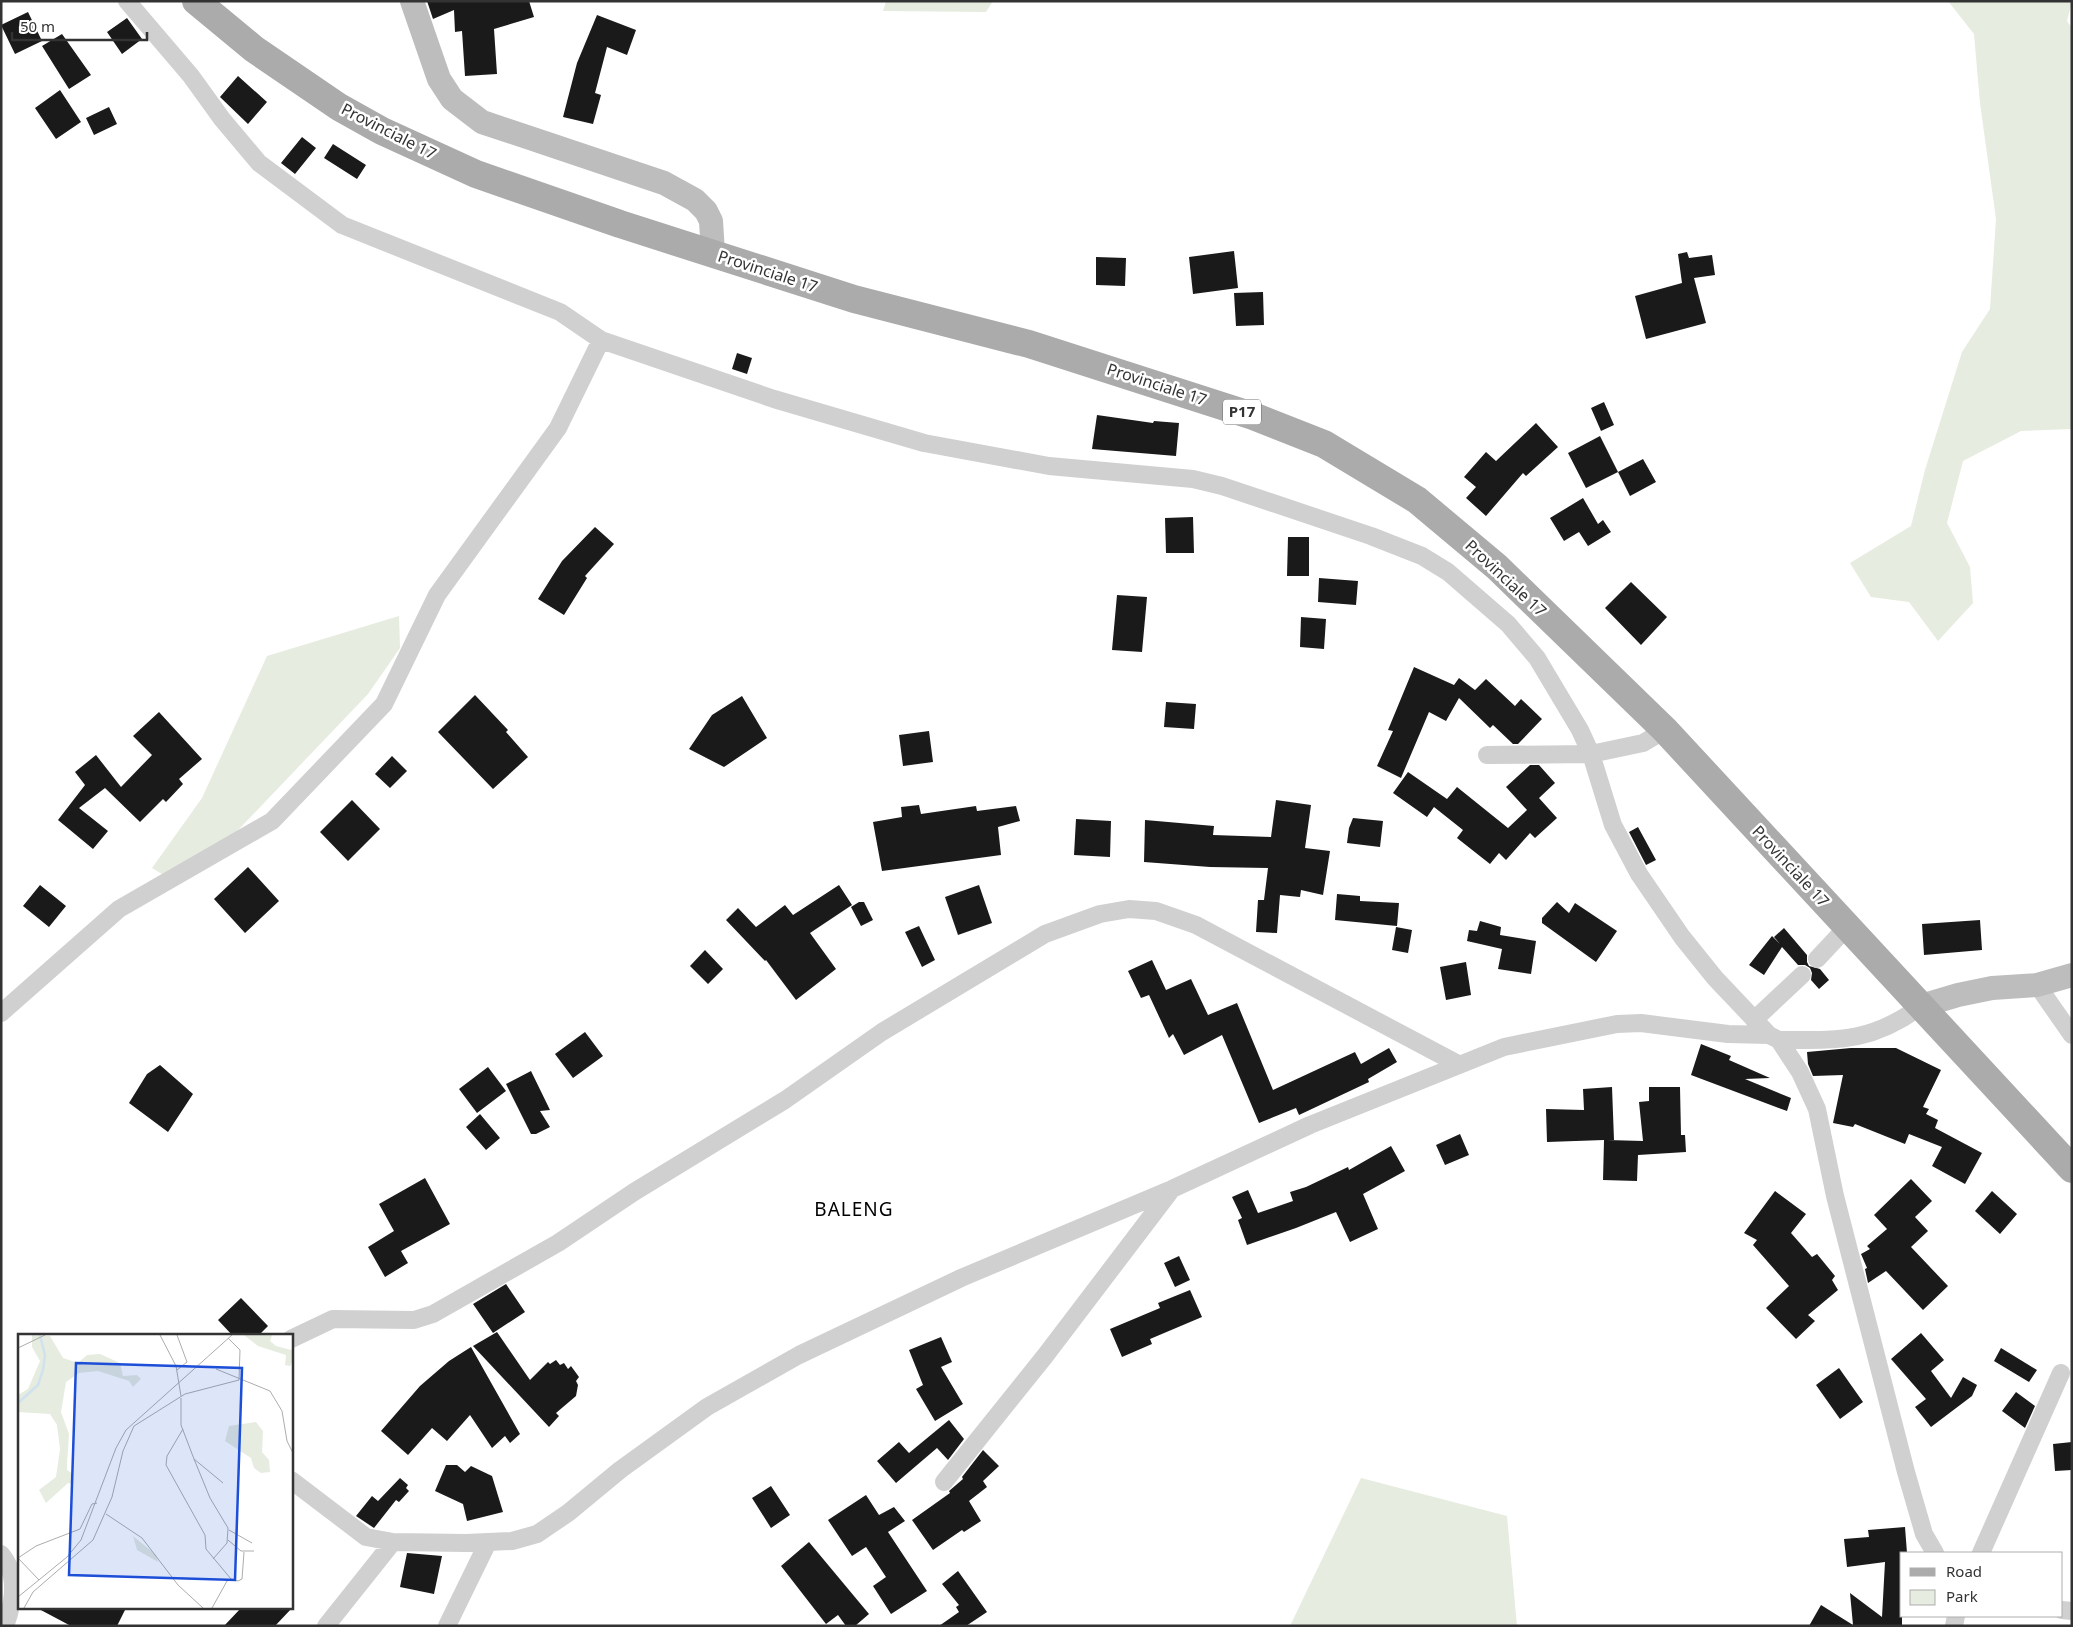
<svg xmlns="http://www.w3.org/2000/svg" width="2073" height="1627" font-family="'Noto Sans',sans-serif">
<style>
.green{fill:#e6ecdf}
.building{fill:#1a1a1a}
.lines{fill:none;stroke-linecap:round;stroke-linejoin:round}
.street{stroke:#d0d0d0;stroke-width:18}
.secondary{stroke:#bdbdbd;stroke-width:24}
.primary{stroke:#ababab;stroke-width:28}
.labels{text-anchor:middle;stroke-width:5;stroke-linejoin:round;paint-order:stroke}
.shield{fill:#fff;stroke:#707070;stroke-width:1}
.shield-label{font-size:15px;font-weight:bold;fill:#333}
.street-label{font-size:16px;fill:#333;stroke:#fff}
.quarter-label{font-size:19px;letter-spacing:1px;fill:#000;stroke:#fff}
.inset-river{fill:none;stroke:#cfe2ee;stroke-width:2.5}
.inset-road{fill:none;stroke:#adadad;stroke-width:1}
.view{fill:#1d4ed8;fill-opacity:0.15;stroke:#1d4ed8;stroke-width:2.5}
.inset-edge{fill:none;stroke:#333;stroke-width:2.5}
</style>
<rect width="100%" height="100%" fill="#fff"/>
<!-- green -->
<path class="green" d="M886,1H993L986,12L883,11Z
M1948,1H2072L2067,21L2072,28V429L2021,431L1963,461L1947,523L1970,567L1973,603L1938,641L1909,602L1871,597L1850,563L1911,526L1925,470L1962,352L1990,309L1996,219L1980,103L1974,34Z
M399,616L400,648L368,694L221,848L170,879L152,868L202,798L267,656Z
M1361,1478L1507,1516L1517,1626H1290Z"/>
<!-- building -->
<path class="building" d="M427,1H529L534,17L494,29L497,74L465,76L462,31L455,32L454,10L433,19Z
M28,12L42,41L15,54L1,25Z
M597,15L636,30L627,55L607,47L595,93L601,95L593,124L563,117L577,63Z
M127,18L142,39L122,54L107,32Z
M62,34L91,75L69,89L42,46Z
M238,76L267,102L248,124L220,97Z
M60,90L81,122L56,139L35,108Z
M109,107L117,124L94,135L86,118Z
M302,137L316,148L295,174L281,163Z
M333,144L366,165L357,179L324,158Z
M1234,251L1238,288L1193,294L1189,257Z
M1687,252L1689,258L1712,255L1715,275L1694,278L1706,323L1646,339L1635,296L1682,283L1678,254Z
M1096,257L1126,258L1125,286L1096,285Z
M1263,292L1264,325L1236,326L1234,293Z
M737,353L752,358L747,374L732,369Z
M1604,402L1614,425L1601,431L1591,408Z
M1097,415L1153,423L1154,421L1179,423L1176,456L1092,449Z
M1536,423L1558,447L1526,476L1523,473L1486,516L1466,498L1476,487L1464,477L1486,452L1496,461Z
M1600,436L1618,472L1586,488L1568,453Z
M1643,459L1656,482L1630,496L1618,472Z
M1583,498L1598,524L1603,520L1611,532L1588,546L1579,532L1564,541L1550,518Z
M1193,517L1194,553H1166L1165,518Z
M595,527L614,544L585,576L587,578L564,615L538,599L562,561Z
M1288,537H1309V576H1287Z
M1319,578L1358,581L1356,605L1318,602Z
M1631,582L1667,617L1641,645L1605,608Z
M1117,595L1147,597L1142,652L1112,650Z
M1301,617L1326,619L1324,649L1300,647Z
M1414,667L1454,685L1459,678L1475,690L1486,679L1515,706L1521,699L1542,719L1518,744H1513L1493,725L1490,728L1459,698L1446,721L1429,712L1401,778L1377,766L1393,731L1388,730Z
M475,695L508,730L506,732L528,757L493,789L438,732Z
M742,696L767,738L724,767L689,749L712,715Z
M1166,702L1196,704L1194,729L1164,727Z
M159,712L202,759L179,779L183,784L166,802L163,799L140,822L105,788L79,808L108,831L93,849L58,820L85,785L75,772L96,755L121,787L152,755L133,736Z
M929,731L933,762L903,766L899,735Z
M392,756L407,771L390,788L375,774Z
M1530,765H1539L1555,783L1539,798L1557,818L1535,838L1530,833L1506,860L1499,853L1490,864L1457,838L1463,830L1434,807L1427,817L1393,793L1408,772L1447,799L1457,787L1508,828L1527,810L1506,787Z
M352,800L380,829L348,861L320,832Z
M1276,800L1311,805L1305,848L1330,851L1323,895L1301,890L1300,897L1280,895L1277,933L1256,932L1258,900H1264L1268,868L1210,867L1144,862L1145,820L1214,826L1213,835L1271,837Z
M919,805L921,814L976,806L977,811L1016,806L1020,821L998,827L1001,855L882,871L873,822L902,817L901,807Z
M1353,818L1383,821L1380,847L1347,843L1349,828Z
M1076,819L1111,821L1110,857L1074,855Z
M1638,827L1656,860L1646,865L1629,832Z
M248,867L279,901L245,933L214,899Z
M40,885L66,906L49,927L23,906Z
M839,885L852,905L810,933L836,969L796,1000L766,960L765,961L726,920L738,908L756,927L785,905L793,915Z
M979,885L992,923L958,935L945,897Z
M1337,894L1360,896V901L1399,903L1397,926L1335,920Z
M859,902H864L873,920L861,926L851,907Z
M1557,902L1569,913L1575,903L1617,931L1596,962L1542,923V918Z
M1980,920L1982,950L1924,955L1922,924Z
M1480,921L1501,927L1500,935L1536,941L1531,974L1498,969L1502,949L1467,941L1469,930L1477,931Z
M919,926L935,960L922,967L905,932Z
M1396,927L1412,930L1408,953L1392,950Z
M1784,928L1807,955V962L1809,966L1820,969L1829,980L1819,989L1811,980L1812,973L1810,968L1805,965H1798L1782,947L1764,975L1749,965L1772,936L1780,944L1774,937Z
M705,950L723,969L708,984L690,966Z
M1152,960L1166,990L1191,979L1208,1015L1237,1003L1273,1090L1355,1052L1361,1064L1389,1048L1397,1062L1368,1079L1369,1082L1299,1115L1296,1108L1259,1123L1222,1035L1184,1055L1173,1034L1169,1038L1149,995L1141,998L1128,971Z
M1466,962L1471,995L1446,1000L1440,967Z
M585,1032L603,1056L573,1078L555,1054Z
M1701,1044L1731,1056L1729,1060L1770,1078L1745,1079L1791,1098L1787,1111L1691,1075Z
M1851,1048H1896L1941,1070L1923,1107L1929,1109L1926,1114L1938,1120L1935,1128L1982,1153L1965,1184L1932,1166L1942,1147L1909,1134L1905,1144L1855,1124L1853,1127L1833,1123L1843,1075L1813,1076L1808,1064L1807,1052Z
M160,1065L193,1094L168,1132L129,1103L147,1074Z
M488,1067L506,1091L477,1113L459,1089Z
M531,1071L550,1110L540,1111L550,1127L536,1134H531L506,1084Z
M1612,1087L1614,1140H1607L1643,1141L1639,1102L1649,1101V1087H1680L1681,1135H1685L1686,1152L1638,1155L1637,1181L1603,1180L1604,1140L1547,1142L1546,1109L1584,1110L1583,1089Z
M480,1114L500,1138L486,1150L466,1127Z
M1460,1134L1469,1155L1445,1165L1436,1145Z
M1391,1146L1405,1171L1363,1194L1378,1229L1350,1242L1336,1212L1296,1228L1247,1245L1238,1220L1242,1218L1232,1197L1248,1190L1258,1213L1293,1201L1290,1192L1306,1187L1348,1167L1349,1170Z
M425,1178L450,1224L401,1251L408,1263L385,1277L368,1247L394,1231L379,1204Z
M1911,1179L1932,1201L1915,1217L1928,1231L1911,1247L1948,1286L1923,1310L1886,1271L1868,1283L1865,1269L1867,1268L1861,1254L1870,1249L1867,1246L1887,1229L1874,1215Z
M1775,1191L1806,1214L1791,1233L1812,1257L1817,1254L1835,1276L1832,1280L1838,1290L1808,1315L1815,1321L1796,1339L1766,1308L1789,1286L1753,1245L1757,1240L1744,1233Z
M1992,1191L2017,1214L2000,1234L1975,1211Z
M1179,1256L1190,1280L1175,1287L1164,1263Z
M506,1284L525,1312L493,1333L473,1304Z
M1190,1290L1202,1317L1150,1339L1152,1344L1122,1357L1110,1329L1160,1308L1158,1303Z
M241,1298L268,1326L258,1336H233L218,1320Z
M497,1332L530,1380L548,1362L550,1364L556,1360L560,1365L564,1363L568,1369L571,1366L579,1377L576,1381L578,1385L576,1396L556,1413L559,1416L549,1427L473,1346Z
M1921,1333L1944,1360L1931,1371L1951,1398L1963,1377L1977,1385L1972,1396L1931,1427L1915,1407L1926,1399L1891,1359Z
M941,1337L952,1362L941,1367L963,1404L935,1421L916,1389L923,1385L909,1350Z
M471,1347L520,1434L510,1443L505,1436L492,1448L470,1415L447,1441L432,1428L408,1455L381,1431L420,1386L449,1361Z
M2001,1348L2037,1370L2029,1382L1994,1361Z
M1839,1368L1863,1402L1840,1419L1816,1385Z
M2016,1392L2035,1406L2025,1428L2002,1411Z
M949,1420L964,1439L948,1460L937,1448L896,1483L877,1461L899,1442L909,1453Z
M2072,1442V1470L2055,1471L2053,1444Z
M983,1450L999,1466L983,1481L987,1487L969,1501L981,1521L964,1532L962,1530L933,1550L912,1520L950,1493L949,1491L963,1479L962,1477Z
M446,1465H457L465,1472L471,1466L492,1476L503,1512L467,1521L463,1504L435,1491Z
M400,1478L408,1485L406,1488L409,1491L399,1502L396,1500L374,1528L356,1516L372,1496L378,1501Z
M771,1486L790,1515L771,1528L752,1498Z
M866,1495L879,1515L894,1507L905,1521L888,1532L927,1591L891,1614L873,1586L886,1577L866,1547L852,1556L828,1520Z
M1905,1527L1907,1553H1902V1626H1809L1821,1605L1853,1625L1850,1593L1882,1617L1885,1562L1847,1567L1844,1539L1869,1537L1868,1530Z
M809,1542L869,1614L855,1626H846L838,1615L826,1624L781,1566Z
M407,1553L442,1556L434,1594L400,1587Z
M958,1571L987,1612L966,1626H939L959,1612L956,1607L959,1605L942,1584Z
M37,1608H126L117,1626H71Z
M241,1608H292L275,1626H224Z"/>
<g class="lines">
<!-- street -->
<path class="street" d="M127,1L191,76L222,119L259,163L342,225L560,312L601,340L774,399L924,443L1049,466L1193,479L1222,486L1371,536L1422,556L1448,572L1508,624L1537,658L1580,730L1591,754L1613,825L1639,874L1682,937L1715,978L1769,1035L1779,1040L1800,1072L1817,1109L1835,1196L1906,1472L1924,1534L1935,1553
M1487,755L1591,754L1643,743L1665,730
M1817,959L1847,927
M2037,985L2072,1035
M1,1013L119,909L272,821L384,704L437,595L558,428L601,340
M1754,1020L1802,975
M1779,1040C1838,1040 1871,1043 1921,1006
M291,1339L333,1319L414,1320L433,1314L558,1243L634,1192L785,1100L882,1032L1045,934L1100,914L1129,909L1156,911L1196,925L1458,1064
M291,1480L366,1537L393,1542L466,1543L512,1541L537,1534L568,1513L620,1470L707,1407L799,1355L961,1278L1172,1189
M944,1482L1045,1356L1172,1189L1310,1125L1504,1047L1617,1024L1641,1023L1728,1034L1769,1035
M1981,1553L2061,1373
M1,1554C19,1575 14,1602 5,1626
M2062,1610L2072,1611
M326,1626L393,1542
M447,1626L488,1542
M1954,1626L1956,1616"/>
<!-- secondary -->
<path class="secondary" d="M412,1L439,79L452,99L482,122L664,183L695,200L706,211L711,221L713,253
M1921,1006L1958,995L1992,988L2037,985L2072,975"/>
<!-- primary -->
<path class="primary" d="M196,1L254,49L339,107L382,131L476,174L620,224L854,299L1029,344L1253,416L1324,444L1417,500L1497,567L1665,730L2072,1169"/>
</g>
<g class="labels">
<!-- shield labels -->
<rect class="shield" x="1223" y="399.5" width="38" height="25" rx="4"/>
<g class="shield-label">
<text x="1242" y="417">P17</text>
</g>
<!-- street labels -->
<g class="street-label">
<text transform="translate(389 131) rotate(27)" y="6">Provinciale 17</text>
<text transform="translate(768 271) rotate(18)" y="6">Provinciale 17</text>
<text transform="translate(1157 384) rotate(18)" y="6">Provinciale 17</text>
<text transform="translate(1506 578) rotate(43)" y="6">Provinciale 17</text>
<text transform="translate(1791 866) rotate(47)" y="6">Provinciale 17</text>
</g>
<!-- quarter labels -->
<g class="quarter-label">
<text x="854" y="1216">BALENG</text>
</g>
</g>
<!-- overview -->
<g transform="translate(18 1334)">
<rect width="275" height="275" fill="#fff"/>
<path d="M14,1L32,2L45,24L60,29L69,21L82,20L102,29L105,42L119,41L123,45L115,53L111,47L80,37L61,39L48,48L43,78L51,100L49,130V136L55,140V150L50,149L28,169L21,156L38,143L42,115L39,91L32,80L0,78V61L10,55L22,27L14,13ZM226,1H254L252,7L258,12L273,16L275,13V26L272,32L267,31L268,21L240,12ZM238,88L245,97L244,118L251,126L252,138L243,139L236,134L233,124L207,107L211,92ZM115,202L138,221L140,228L119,216Z" fill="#e6ecdf"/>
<path class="inset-river" d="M0,69L20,51L25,36L27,21L22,1"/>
<path class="inset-road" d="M142,1L158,32L163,62M159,1L169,28L159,36M0,14L27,1M198,35L252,57L264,77L269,107L275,119M163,64V91L176,125L205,149M165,95L149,122L148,131L187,201L188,215L213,245L220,247L224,245L226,218M176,125L192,164L210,194L209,209L195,225M88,180L124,204L160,251L185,274M211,196L234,209M210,206L223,217H236M0,224L18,212L62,195L74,170L79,169M0,224L21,246M0,263L49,223L63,206L98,114L108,96L214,1M6,274L15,258L75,206L94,163L105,117L116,92L167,60L221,46L222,16L210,4M194,274L209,247L213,245"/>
<path class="view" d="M58,29L224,34L217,246L51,241Z"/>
<rect width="275" height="275" class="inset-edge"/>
</g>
<!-- border -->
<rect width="2073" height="1627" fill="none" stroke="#333333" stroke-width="5"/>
<!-- legend -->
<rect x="1900" y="1552" width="162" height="65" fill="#ffffff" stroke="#adadad"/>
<rect x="1910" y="1568" width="25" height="8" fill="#ababab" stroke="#adadad"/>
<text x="1946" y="1577" font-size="15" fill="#333333">Road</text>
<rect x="1910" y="1590" width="25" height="15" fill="#e6ecdf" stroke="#adadad"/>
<text x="1946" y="1602" font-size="15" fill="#333333">Park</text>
<!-- scale -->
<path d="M12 32v8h135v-8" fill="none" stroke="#333333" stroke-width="2.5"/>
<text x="20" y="32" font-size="15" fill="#333333" stroke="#ffffff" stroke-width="4" paint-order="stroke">50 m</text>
</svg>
